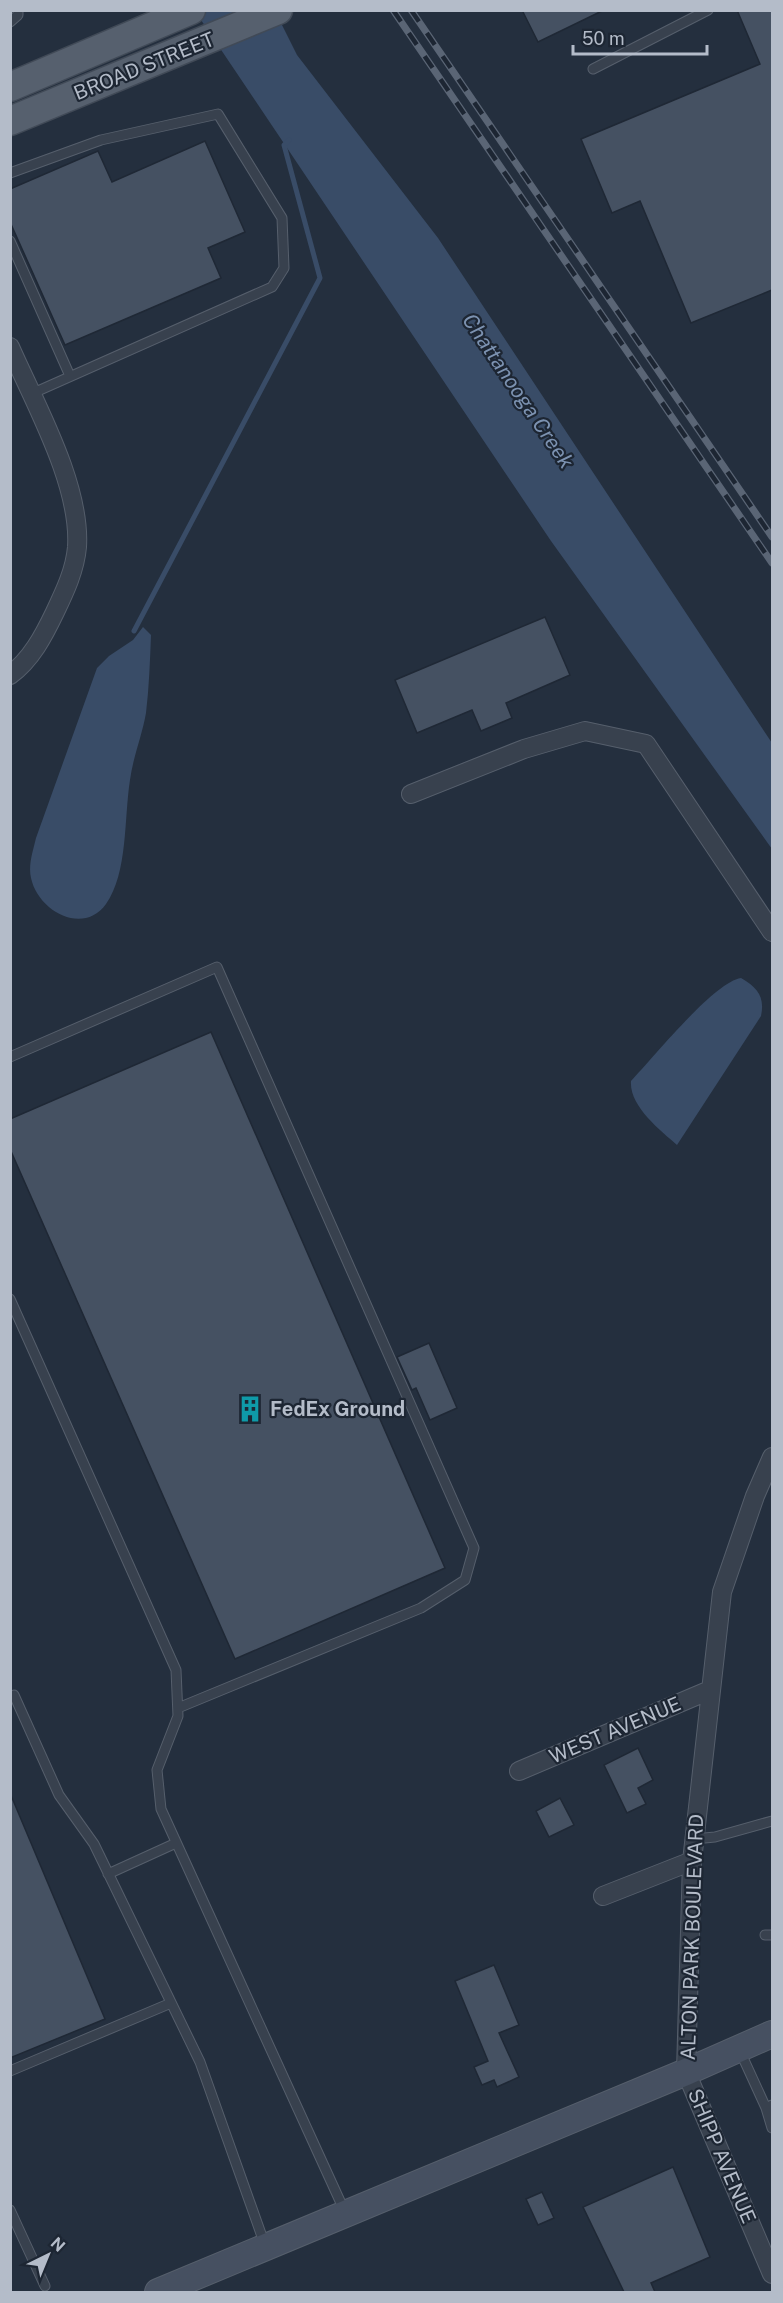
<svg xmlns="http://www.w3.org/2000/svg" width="783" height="2303" font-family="'Public Sans',sans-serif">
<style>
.water{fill:#394c67}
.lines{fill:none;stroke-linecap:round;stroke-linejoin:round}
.stream{stroke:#394c67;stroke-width:5}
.building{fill:#455162;stroke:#1f2835;stroke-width:1.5}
.service-casing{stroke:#565f6c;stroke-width:11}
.minor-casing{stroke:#565f6c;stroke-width:20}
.secondary-casing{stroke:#565f6c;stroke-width:28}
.primary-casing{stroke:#414a57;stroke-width:31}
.service{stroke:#38414e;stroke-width:9}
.minor{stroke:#38414e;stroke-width:18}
.secondary{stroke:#465061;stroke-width:26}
.primary{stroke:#56606e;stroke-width:28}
.rail-casing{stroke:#5a6575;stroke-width:7}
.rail{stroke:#1d2633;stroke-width:4.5;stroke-dasharray:14;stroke-linecap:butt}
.labels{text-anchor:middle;stroke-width:4.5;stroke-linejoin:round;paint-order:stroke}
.street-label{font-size:20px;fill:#b4bcc9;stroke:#1d2633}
.poi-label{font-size:20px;font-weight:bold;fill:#b4bcc9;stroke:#1d2633;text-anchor:start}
.water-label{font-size:21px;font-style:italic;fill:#7c92b1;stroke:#1d2633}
</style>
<rect width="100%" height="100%" fill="#242f3e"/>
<!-- water -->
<path class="water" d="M195,11H275L297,55L438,238L772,743V849L551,541Z
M143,627L151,635C150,661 149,688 146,713C142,736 133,757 130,780C124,818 128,873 106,904C83,936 38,911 31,878C28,865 33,851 36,838L97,668L109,656L133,640Z
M741,978C758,988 765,997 761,1016L677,1145C660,1130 629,1106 631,1081C653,1058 714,982 741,978Z"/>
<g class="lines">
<!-- stream -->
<path class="stream" d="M134,631L320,278L284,145L289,140"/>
</g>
<!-- building -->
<path class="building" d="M522,10H604L538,42Z
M737,10H772V290L691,323L640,201L612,213L581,139L760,64Z
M205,141L245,232L208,248L221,278L65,345L10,222V189L98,151L112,182Z
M545,617L570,675L506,703L512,718L481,731L472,710L417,733L395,680Z
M211,1032L445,1568L235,1659L10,1149V1119Z
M429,1343L457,1408L430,1420L416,1388L412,1390L397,1357Z
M638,1748L653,1780L638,1788L646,1804L627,1813L604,1765Z
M10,1793L105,2019L10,2058Z
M560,1798L574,1825L549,1837L536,1811Z
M494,1965L519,2025L499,2033L519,2077L497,2087L494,2080L482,2085L474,2067L488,2061L455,1981Z
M673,2167L710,2257L651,2283L655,2292H624L583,2207Z
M542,2192L554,2218L538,2225L526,2199Z"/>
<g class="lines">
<!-- service casing -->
<g class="service-casing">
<path id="service" d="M10,22L18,15V10
M593,69L708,10
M10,173L101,140L218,114L282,218L284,268L272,287L31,394
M10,241L70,376
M10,1057L217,967L474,1548L465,1580L421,1608L178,1708
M10,1299L176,1670L178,1716L157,1770L161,1809L345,2212
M14,1695L59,1795L94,1844L200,2062L265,2245
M694,1839L715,1837L772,1821
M108,1874L176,1843
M765,1935H772
M739,2049L766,2108L772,2105
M10,2071L171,2003
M766,2108L772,2128
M10,2210L45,2286"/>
</g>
<!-- minor casing -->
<g class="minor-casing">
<path id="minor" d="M10,347C35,404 81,485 77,547C75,570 65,591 55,612C44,635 31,660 10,675
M411,794L524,749L585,731L646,744L772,932
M772,1457L755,1496L722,1592L692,1861L686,2072L772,2274
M519,1771L710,1690
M603,1896L692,1861"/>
</g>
<!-- secondary casing -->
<g class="secondary-casing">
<path id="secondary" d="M158,2292L686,2072L772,2034"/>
</g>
<!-- primary casing -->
<g class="primary-casing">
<path id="primary" d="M10,87L191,10
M10,121L278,10"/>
</g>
<!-- service -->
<use href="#service" class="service"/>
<!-- minor -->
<use href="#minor" class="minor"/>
<!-- secondary -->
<use href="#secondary" class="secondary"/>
<!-- primary -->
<use href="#primary" class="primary"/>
<!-- rail casing -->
<g class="rail-casing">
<path id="rail" d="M393,10L772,563
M411,10L772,537"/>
</g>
<!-- rail -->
<use href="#rail" class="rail"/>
</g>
<!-- icons -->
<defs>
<g id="building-bare" transform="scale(2.07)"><path d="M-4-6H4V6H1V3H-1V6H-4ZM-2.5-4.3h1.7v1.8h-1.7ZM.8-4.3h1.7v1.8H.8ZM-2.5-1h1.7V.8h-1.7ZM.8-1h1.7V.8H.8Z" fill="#0f9aa8" stroke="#1d2633" stroke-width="2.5" paint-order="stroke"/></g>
</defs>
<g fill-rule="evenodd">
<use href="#building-bare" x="250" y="1409"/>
</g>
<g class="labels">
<!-- street labels -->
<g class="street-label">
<text transform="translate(144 66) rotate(-22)" y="7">BROAD STREET</text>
<text transform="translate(615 1730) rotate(-23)" y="7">WEST AVENUE</text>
<text transform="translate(692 1937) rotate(-88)" y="7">ALTON PARK BOULEVARD</text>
<text transform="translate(722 2156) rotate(67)" y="7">SHIPP AVENUE</text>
</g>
<!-- poi labels -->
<g class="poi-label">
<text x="270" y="1416">FedEx Ground</text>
</g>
<!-- water labels -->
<g class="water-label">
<text transform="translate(518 391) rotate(56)" y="7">Chattanooga Creek</text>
</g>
</g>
<!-- border -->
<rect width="783" height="2303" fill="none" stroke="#b4bcc9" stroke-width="24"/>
<!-- north arrow -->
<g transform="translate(48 2255) rotate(43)" stroke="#1d2633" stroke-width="4.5" paint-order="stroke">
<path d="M0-4.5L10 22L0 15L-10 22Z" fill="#b4bcc9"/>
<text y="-9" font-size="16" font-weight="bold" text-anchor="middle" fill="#b4bcc9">N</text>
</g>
<!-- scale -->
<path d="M573 45v9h134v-9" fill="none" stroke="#b4bcc9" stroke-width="3"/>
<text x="582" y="45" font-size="18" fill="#b4bcc9" stroke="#1d2633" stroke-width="4.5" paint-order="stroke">50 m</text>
</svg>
